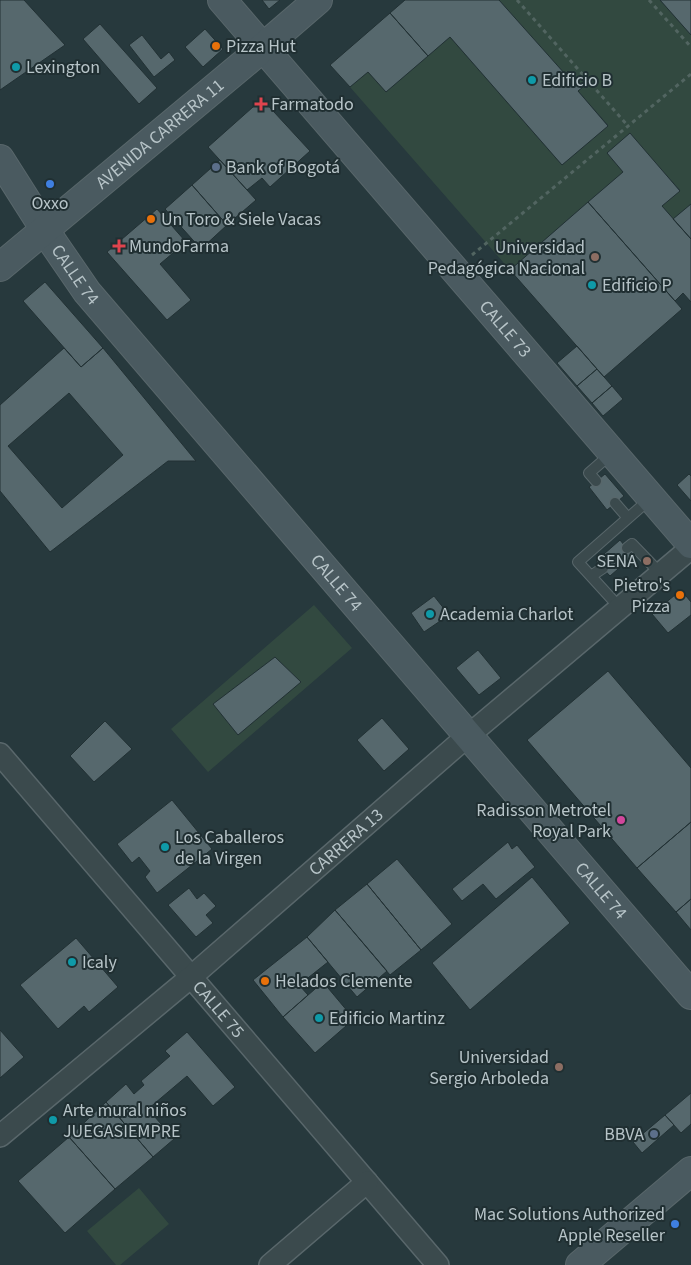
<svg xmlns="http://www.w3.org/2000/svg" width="691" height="1265" font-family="'Source Sans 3',sans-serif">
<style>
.green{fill:#324940}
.building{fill:#56686d;stroke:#223134;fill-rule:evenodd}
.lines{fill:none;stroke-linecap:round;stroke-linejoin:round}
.lane-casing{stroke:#59676b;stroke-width:12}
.street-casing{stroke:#59676b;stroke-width:24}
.secondary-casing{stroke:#59676b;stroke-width:30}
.path{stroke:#526561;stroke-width:3;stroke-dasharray:4 4;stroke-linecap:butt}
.lane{stroke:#3b4a4d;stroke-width:10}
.street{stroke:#3b4a4d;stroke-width:21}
.secondary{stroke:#4a5a60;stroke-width:28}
.food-dot{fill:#e8710a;stroke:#202f32;stroke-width:2}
.culture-dot{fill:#0f9aa8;stroke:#202f32;stroke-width:2}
.health-dot{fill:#e0444e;stroke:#202f32;stroke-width:2}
.service-dot{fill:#5c6f8a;stroke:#202f32;stroke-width:2}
.shop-dot{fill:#3f7fe0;stroke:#202f32;stroke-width:2}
.education-dot{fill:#8d6e63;stroke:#202f32;stroke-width:2}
.hotel-dot{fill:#d1479c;stroke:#202f32;stroke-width:2}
.labels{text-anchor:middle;stroke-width:4;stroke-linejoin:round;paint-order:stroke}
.poi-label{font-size:18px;fill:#b7c4c8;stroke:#202f32;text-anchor:start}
.street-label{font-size:18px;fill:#b7c4c8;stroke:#202f32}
</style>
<rect width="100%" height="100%" fill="#27393d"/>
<!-- green -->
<path class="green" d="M499,0H660L691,35V204L673,219L662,206L680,190L629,134L607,153L623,172L510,270L350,87L368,72L386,92L450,37L562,165L608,125L578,91L582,87L569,71L564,74Z
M314,605L352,648L208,772L171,729Z
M139,1188L169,1224L120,1265H116L87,1231Z"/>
<!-- building -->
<path class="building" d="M0,0H24L65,45L0,90Z
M262,0H280L269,9Z
M405,0H499L565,74L568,71L583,87L578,91L608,126L562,165L450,37L428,56L390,13Z
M660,0H691V35Z
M390,13L428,56L386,92L368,72L350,87L330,65Z
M100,24L157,88L139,104L83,39Z
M205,29L223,49L203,67L185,47Z
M142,35L161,59L169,52L175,60L154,77L129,45Z
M262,99L310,151L270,187L262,178L247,190L208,147Z
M630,133L680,191L662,206L691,239V302L683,293L675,301L588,202L623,172L607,153Z
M220,160L256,200L227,225L192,185Z
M192,185L227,225L201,249L165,209Z
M588,202L682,309L604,377L510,270Z
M691,204V239L673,219Z
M157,209L186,242L160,264L191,300L167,320L107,252Z
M45,282L103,348L81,367L23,301Z
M577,346L597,369L577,386L557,363Z
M64,348L81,367L103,348L196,461H168L50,552L0,491V405ZM69,393L123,455L62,508L8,446Z
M597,369L612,386L592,403L577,386Z
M612,386L623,399L603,416L592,403Z
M605,474L624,496L607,510L589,487Z
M689,474L691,476V501L677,485Z
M620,540L633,556L610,576L596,561Z
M681,590L691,602V615L668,633L652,614Z
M434,596L449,615L424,632L411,613Z
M478,650L501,678L479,695L456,668Z
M275,657L301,682L238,735L213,704Z
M608,671L691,768V822L637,868L527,740Z
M382,718L409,749L384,771L357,740Z
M105,721L132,749L94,782L70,756Z
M172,800L212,849L157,893L145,877L150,871L139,857L132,863L117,844Z
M691,822V899L676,912L637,868Z
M508,842L512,849L517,845L535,867L496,899L483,884L462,901L452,889Z
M397,859L452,924L421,950L367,884Z
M532,877L570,923L470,1010L432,963Z
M367,884L421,950L390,975L335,910Z
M189,888L197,899L204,893L216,906L206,915L213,923L196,937L168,905Z
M691,899V930L676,912Z
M335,910L387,971L357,997L307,937Z
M307,937L328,962L299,985L308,995L283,1017L253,980Z
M76,938L118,987L89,1012L84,1006L58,1029L20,985Z
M323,982L354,1019L315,1053L283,1017Z
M0,1030L24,1057L0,1078Z
M187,1032L235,1087L213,1106L187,1076L148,1109L174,1139L153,1157L106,1102L126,1084L134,1094L144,1085L141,1081L170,1056L165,1051Z
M691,1093V1124L681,1133L665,1115Z
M106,1102L153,1157L115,1189L69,1137Z
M665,1115L674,1125L642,1153L633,1142Z
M69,1137L115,1189L65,1233L18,1181Z"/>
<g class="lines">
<!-- lane casing -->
<g class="lane-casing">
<path id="lane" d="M596,481L589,473L612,453
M615,503L628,518
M627,548L632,544L661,574
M591,576L603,568
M620,608L578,562L651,498"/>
</g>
<!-- street casing -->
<g class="street-casing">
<g id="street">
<path id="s1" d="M0,754L438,1265"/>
<path id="s2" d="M0,1136L191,977L456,746L691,548"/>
<path d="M270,1265L367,1182"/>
</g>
</g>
<!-- secondary casing -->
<g class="secondary-casing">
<g id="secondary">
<path id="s3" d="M222,0L691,544"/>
<path id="s4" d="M0,159L54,244L87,292L691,995"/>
<path id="s5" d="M0,267L253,56L318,0"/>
<path d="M580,1265L691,1171"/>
</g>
</g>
<!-- path -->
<path class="path" d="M517,0L628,126
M649,0L691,47
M472,255L691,74"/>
<!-- lane -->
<use href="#lane" class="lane"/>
<!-- street -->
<use href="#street" class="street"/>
<!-- secondary -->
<use href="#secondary" class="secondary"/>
</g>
<!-- markers -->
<g class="food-dot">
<circle cx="216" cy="46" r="5"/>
<circle cx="151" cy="219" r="5"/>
<circle cx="680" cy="595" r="5"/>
<circle cx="265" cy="981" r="5"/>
</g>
<g class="culture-dot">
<circle cx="16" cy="67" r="5"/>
<circle cx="532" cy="80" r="5"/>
<circle cx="592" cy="285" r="5"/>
<circle cx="430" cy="614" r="5"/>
<circle cx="165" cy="847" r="5"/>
<circle cx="72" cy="962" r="5"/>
<circle cx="319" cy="1018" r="5"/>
<circle cx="53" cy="1120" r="5"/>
</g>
<g class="health-dot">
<path d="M258.5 96.5h5v5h5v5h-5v5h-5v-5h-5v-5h5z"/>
<path d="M116.5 238.5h5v5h5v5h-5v5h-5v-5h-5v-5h5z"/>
</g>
<g class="service-dot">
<circle cx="216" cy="167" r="5"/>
<circle cx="654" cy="1134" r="5"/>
</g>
<g class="shop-dot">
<circle cx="50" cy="184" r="5"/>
<circle cx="675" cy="1224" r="5"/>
</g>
<g class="education-dot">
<circle cx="595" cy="257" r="5"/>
<circle cx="647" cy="561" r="5"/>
<circle cx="559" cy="1067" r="5"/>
</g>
<circle class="hotel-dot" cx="621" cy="820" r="5"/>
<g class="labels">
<!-- poi labels -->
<g class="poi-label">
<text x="226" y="52">Pizza Hut</text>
<text x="26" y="73">Lexington</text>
<text x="542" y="86">Edificio B</text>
<text x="271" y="110">Farmatodo</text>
<text x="226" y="173">Bank of Bogotá</text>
<text x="50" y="209" text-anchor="middle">Oxxo</text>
<text x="161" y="225">Un Toro &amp; Siele Vacas</text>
<text x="129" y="252">MundoFarma</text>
<text x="585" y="253" text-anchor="end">Universidad<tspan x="585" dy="21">Pedagógica Nacional</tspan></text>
<text x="602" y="291">Edificio P</text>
<text x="637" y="567" text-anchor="end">SENA</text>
<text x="670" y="591" text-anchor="end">Pietro's<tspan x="670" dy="21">Pizza</tspan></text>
<text x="440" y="620">Academia Charlot</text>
<text x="611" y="816" text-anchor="end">Radisson Metrotel<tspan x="611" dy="21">Royal Park</tspan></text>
<text x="175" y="843">Los Caballeros<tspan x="175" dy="21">de la Virgen</tspan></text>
<text x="82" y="968">Icaly</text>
<text x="275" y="987">Helados Clemente</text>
<text x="329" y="1024">Edificio Martinz</text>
<text x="549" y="1063" text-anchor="end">Universidad<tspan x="549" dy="21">Sergio Arboleda</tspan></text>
<text x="63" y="1116">Arte mural niños<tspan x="63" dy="21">JUEGASIEMPRE</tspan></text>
<text x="644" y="1140" text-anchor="end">BBVA</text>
<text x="665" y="1220" text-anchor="end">Mac Solutions Authorized<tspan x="665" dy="21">Apple Reseller</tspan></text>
</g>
<!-- street labels -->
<g class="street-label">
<text dy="6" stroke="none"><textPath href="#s5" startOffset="208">AVENIDA CARRERA 11</textPath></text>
<text dy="6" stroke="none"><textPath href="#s4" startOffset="138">CALLE 74</textPath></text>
<text dy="6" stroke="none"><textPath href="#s3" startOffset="434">CALLE 73</textPath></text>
<text dy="6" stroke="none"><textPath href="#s4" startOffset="542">CALLE 74</textPath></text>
<text dy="6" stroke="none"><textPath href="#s2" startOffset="454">CARRERA 13</textPath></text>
<text dy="6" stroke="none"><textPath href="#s4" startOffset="948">CALLE 74</textPath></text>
<text dy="6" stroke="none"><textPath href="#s1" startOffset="336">CALLE 75</textPath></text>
</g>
</g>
</svg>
